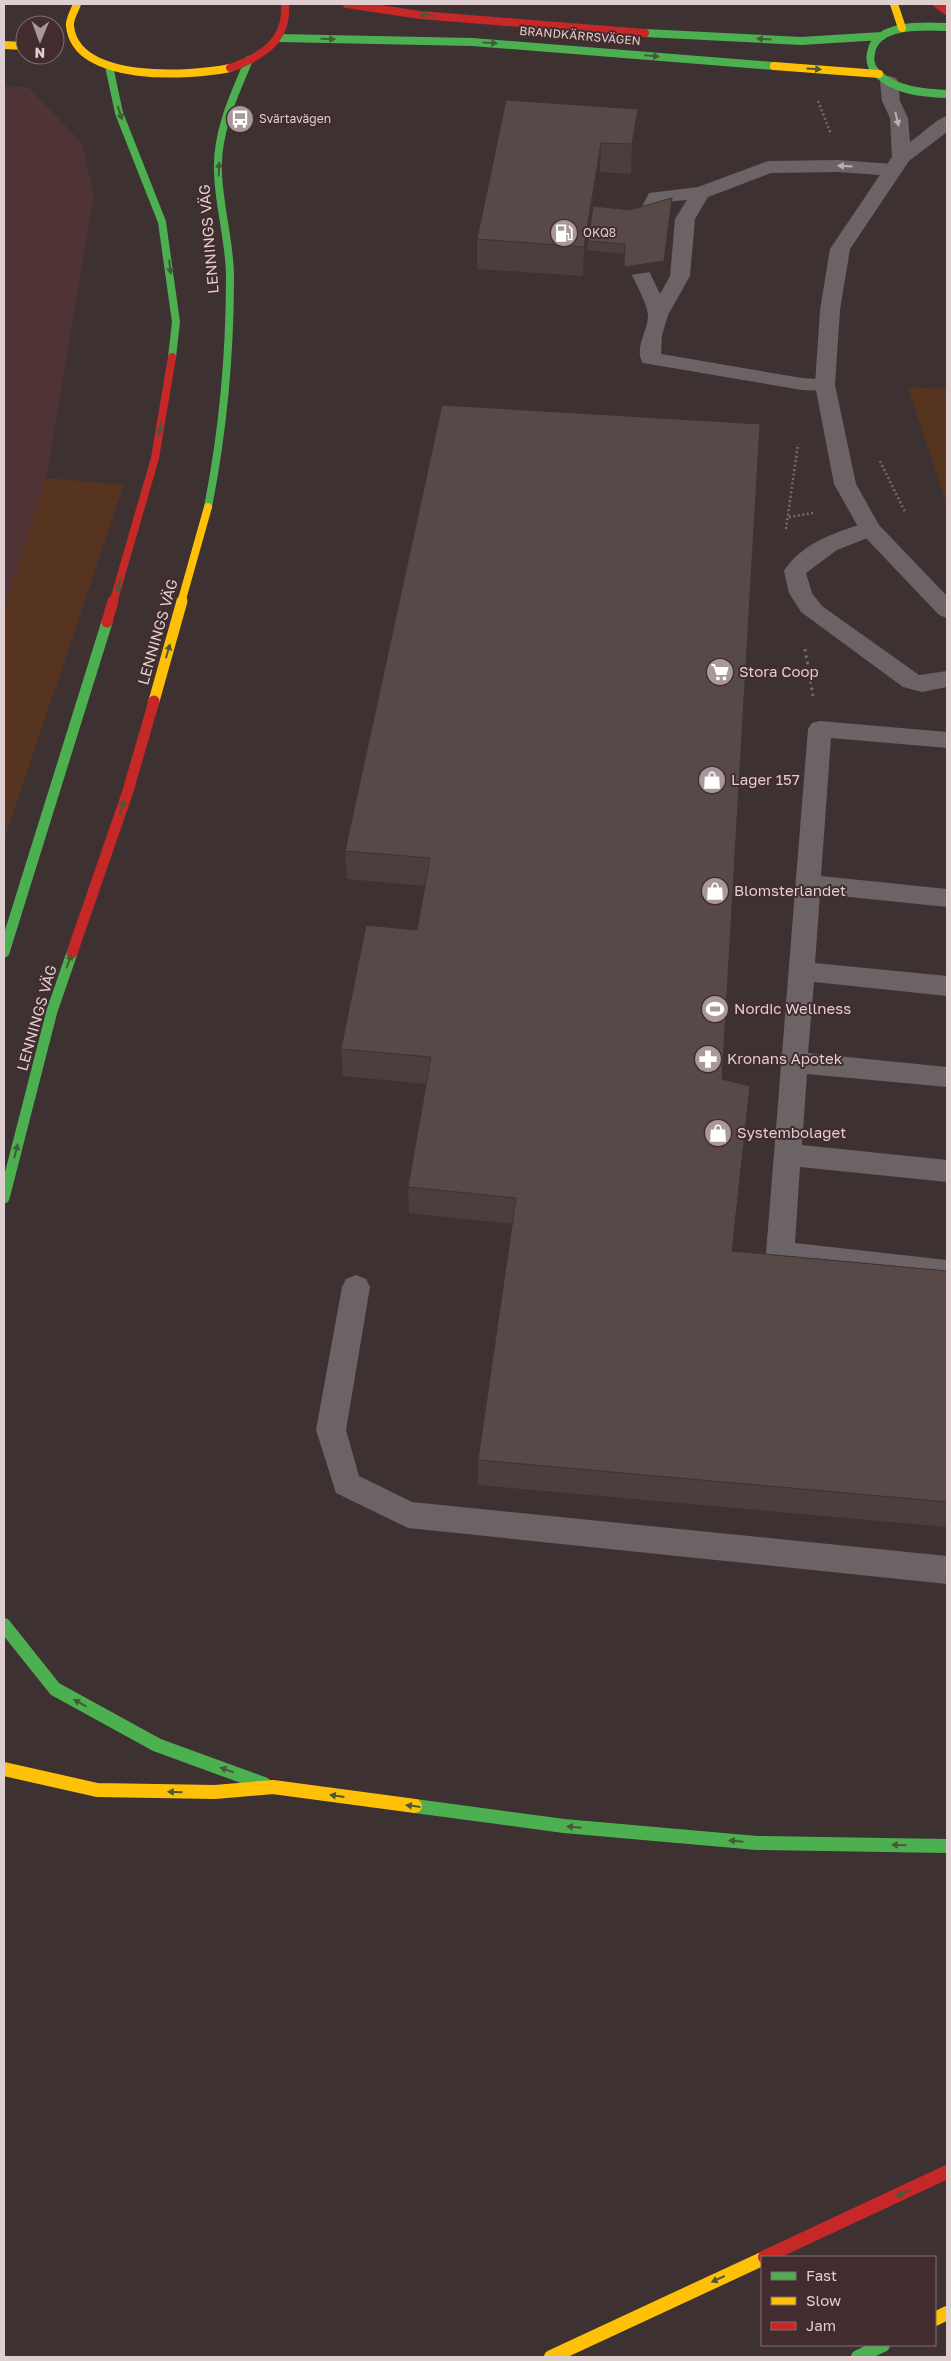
<svg xmlns="http://www.w3.org/2000/svg" width="951" height="2361" font-family="'Golos Text',sans-serif">
<style>
.built{fill:#4f3335}
.green{fill:#573420}
.lines{fill:none;stroke-linecap:round;stroke-linejoin:round}
.path-far1{stroke:#726a6c;stroke-width:2.5;stroke-dasharray:2 2.5;stroke-linecap:butt}
.path{stroke:#726a6c;stroke-width:3;stroke-dasharray:2.5 4;stroke-linecap:butt}
.lane{fill:#6c6366;fill-rule:evenodd}
.street{fill:#6c6366;fill-rule:evenodd}
.fast-far2{stroke:#4caf50;stroke-width:8}
.fast-far1{stroke:#4caf50;stroke-width:11}
.fast{stroke:#4caf50;stroke-width:14}
.slow-far2{stroke:#ffc107;stroke-width:8}
.slow-far1{stroke:#ffc107;stroke-width:11}
.slow{stroke:#ffc107;stroke-width:14}
.jam-far2{stroke:#c62828;stroke-width:8}
.jam-far1{stroke:#c62828;stroke-width:11}
.jam{stroke:#c62828;stroke-width:14}
.wall{fill:#4b3f3d}
.shaded-wall{fill:#3d3332}
.building{fill:#574947;stroke:#3d3332}
.oneway{fill:#465a3a}
.oneway2{fill:#bcafb0}
.labels{text-anchor:middle;stroke-width:4;stroke-linejoin:round;paint-order:stroke}
.far-street-label{font-size:12px;fill:#dfcfd0;stroke:#432c2e}
.far-poi-label{font-size:12px;fill:#dfcfd0;stroke:#432c2e;text-anchor:start}
.street-label{font-size:15px;fill:#dfcfd0;stroke:#432c2e}
.poi-label{font-size:15px;fill:#dfcfd0;stroke:#432c2e;text-anchor:start}
</style>
<rect width="100%" height="100%" fill="#3e3132"/>
<!-- built -->
<path class="built" d="M4,86L28,87L82,143L94,196L46,478L4,610Z"/>
<!-- green -->
<path class="green" d="M908,387L947,389V505Z
M46,478L124,485L4,840V610Z"/>
<g class="lines">
<!-- path-far1 -->
<path class="path-far1" d="M818,101L831,134
M880,461L905,512
M789,517L813,513
M786,529L798,444"/>
<!-- path -->
<path class="path" d="M805,649L813,696"/>
<!-- lane -->
<path class="lane" d="M838,160L893,164L900,166L903,170L900,174L893,176L838,172L771,173L708,197L695,219L690,276L668,315L662,335L661,354L802,378L832,380L835,385L832,390L825,391L802,390L643,363C633,349 649,329 648,315C647,303 635,282 630,271L633,267L640,265L647,267L660,294L670,276L675,219L687,200L663,202L653,222L646,224L639,222L636,218L649,193L698,187L768,161Z
M870,522L878,524L881,529L878,534L837,550L806,573L812,593L822,606L919,675L947,671V687L922,692L903,687L801,612L789,593L784,571C801,543 840,530 870,522Z
M820,721L947,732V748L831,738L821,876L947,889V907L820,894L815,963L947,976V996L814,982L808,1053L947,1067V1087L807,1074L802,1145L947,1160V1182L800,1167L795,1243L947,1260V1284L780,1265L770,1261L766,1253L808,729L812,723Z
M356,1275L366,1279L370,1287L346,1430L359,1476L412,1502L947,1556V1584L408,1528L336,1493L316,1430L342,1287L346,1279Z"/>
<!-- street -->
<path class="street" d="M889,76L896,78L898,82L900,101L908,118L910,142C921,135 936,119 947,116V132L909,161L850,249L840,310L835,385L856,484L879,525L947,596V618L939,615L862,534L834,484L815,385L820,310L830,249L892,157L890,118L882,101L880,82L882,78Z"/>
<!-- fast-far2 -->
<path class="fast-far2" d="M947,27C924,26 875,23 871,53C869,61 872,69 878,74C896,91 924,93 947,94
M645,33L801,41L882,36
M279,38L472,42L774,66
M109,66L119,113L162,222L176,322L172,357
M208,507C223,431 230,355 230,277C230,242 219,208 218,172C216,133 234,95 249,60"/>
<!-- fast-far1 -->
<path class="fast-far1" d="M4,952L107,622
M4,1198L52,1011L72,953"/>
<!-- fast -->
<path class="fast" d="M4,1625L55,1689L157,1745L264,1784
M415,1806L564,1826L757,1843L947,1846
M858,2357L883,2345"/>
<!-- slow-far2 -->
<path class="slow-far2" d="M77,4C75,10 69,19 70,26C76,84 191,76 230,68
M894,4L902,28
M4,45L25,46
M774,66L879,74
M181,603L208,507"/>
<!-- slow-far1 -->
<path class="slow-far1" d="M154,701L182,601"/>
<!-- slow -->
<path class="slow" d="M4,1769L97,1790L215,1792L273,1787L415,1806
M935,2319L947,2313
M551,2357L762,2259"/>
<!-- jam-far2 -->
<path class="jam-far2" d="M347,4L420,15L645,33
M937,4L947,11
M230,68C261,57 288,41 285,4
M113,603L155,458L172,357"/>
<!-- jam-far1 -->
<path class="jam-far1" d="M107,622L113,601
M72,953L128,791L154,701"/>
<!-- jam -->
<path class="jam" d="M765,2257L947,2172"/>
</g>
<!-- wall -->
<path class="wall" d="M638,109L636,138L631,174L600,172L594,207L630,210L672,198L663,270L623,276L625,254L587,250L583,276L477,269V239Z
M442,405L722,1079L732,1251L947,1271V1527L478,1485V1460L512,1224L409,1213L408,1187L426,1084L343,1076L341,1049L417,930L425,886L347,879L345,851Z"/>
<!-- shaded-wall -->
<path class="shaded-wall" d="M638,109L636,138L631,174L632,144Z
M601,143L600,172L589,241H588L587,250L583,276L584,247Z
M672,198L663,270L623,276L624,267Z"/>
<!-- building -->
<path class="building" d="M506,100L638,109L632,144L601,143L584,247L477,239Z
M672,198L664,261L624,267L625,244L588,241L593,206L630,210Z
M442,405L760,424L722,1079L750,1086L732,1251L947,1271V1502L478,1460L516,1198L408,1187L431,1057L341,1049L366,925L417,930L430,858L345,851Z"/>
<!-- one-way arrows -->
<defs><path id="oneway-solid" d="M-6-.8H1V-3.2L6.5 0L1 3.2V.8H-6Z" transform="scale(1.25)"/></defs>
<g class="oneway">
<use href="#oneway-solid" transform="translate(427 15) rotate(-175)"/>
<use href="#oneway-solid" transform="translate(328 39) rotate(1)"/>
<use href="#oneway-solid" transform="translate(764 39) rotate(-177)"/>
<use href="#oneway-solid" transform="translate(490 43) rotate(4)"/>
<use href="#oneway-solid" transform="translate(652 56) rotate(5)"/>
<use href="#oneway-solid" transform="translate(814 69) rotate(4)"/>
<use href="#oneway-solid" transform="translate(120 113) rotate(72)"/>
<use href="#oneway-solid" transform="translate(219 169) rotate(-88)"/>
<use href="#oneway-solid" transform="translate(170 267) rotate(83)"/>
<use href="#oneway-solid" transform="translate(160 428) rotate(101)"/>
<use href="#oneway-solid" transform="translate(119 585) rotate(107)"/>
<use href="#oneway-solid" transform="translate(168 651) rotate(-74)"/>
<use href="#oneway-solid" transform="translate(122 807) rotate(-71)"/>
<use href="#oneway-solid" transform="translate(69 961) rotate(-71)"/>
<use href="#oneway-solid" transform="translate(16 1151) rotate(-76)"/>
<use href="#oneway-solid" transform="translate(80 1703) rotate(-151)"/>
<use href="#oneway-solid" transform="translate(227 1770) rotate(-160)"/>
<use href="#oneway-solid" transform="translate(175 1792) rotate(-179)"/>
<use href="#oneway-solid" transform="translate(337 1796) rotate(-172)"/>
<use href="#oneway-solid" transform="translate(413 1806) rotate(-173)"/>
<use href="#oneway-solid" transform="translate(574 1827) rotate(-175)"/>
<use href="#oneway-solid" transform="translate(736 1841) rotate(-175)"/>
<use href="#oneway-solid" transform="translate(899 1845) rotate(-179)"/>
<use href="#oneway-solid" transform="translate(903 2193) rotate(155)"/>
<use href="#oneway-solid" transform="translate(718 2279) rotate(155)"/>
</g>
<g class="oneway2">
<use href="#oneway-solid" transform="translate(897 119) rotate(76)"/>
<use href="#oneway-solid" transform="translate(845 166) rotate(-177)"/>
</g>
<!-- icons -->
<defs>
<g id="bus-disc" transform="scale(1.4375)"><circle r="9.5" fill="#a79899" stroke="#432c2e"/><path d="M-5-6H5V4H4V6H2V4H-2V6H-4V4H-5ZM-3.5-4V0h7V-4ZM-3.5 1.2v1.5H-2V1.2ZM2 1.2v1.5H3.5V1.2Z" fill="#fff"/></g>
<g id="fuel-disc" transform="scale(1.4375)"><circle r="9.5" fill="#a79899" stroke="#432c2e"/><path d="M-5.5-6h7V0h2V4h1.3V-2.5L3-4.5l.8-.8L6-3V5H2.5V1h-1V6h-7ZM-4.2-4.7v3.2H.2V-4.7Z" fill="#fff"/></g>
<g id="supermarket-disc" transform="scale(1.4375)"><circle r="9.5" fill="#a79899" stroke="#432c2e"/><path d="M-6-5.5h2.5l.6 2H6L4.5 2H-2.5L-4.4-4H-6ZM-1.5 3.2a1.3 1.3 0 1 0 .1 0ZM3 3.2a1.3 1.3 0 1 0 .1 0Z" fill="#fff"/></g>
<g id="shop-disc" transform="scale(1.4375)"><circle r="9.5" fill="#a79899" stroke="#432c2e"/><path d="M-5-2.5h2.3a2.7 3.5 0 0 1 5.4 0H5L5.5 6h-11ZM-1.5-2.5h3a1.5 2.3 0 0 0-3 0Z" fill="#fff"/></g>
<g id="stadium-disc" transform="scale(1.4375)"><circle r="9.5" fill="#a79899" stroke="#432c2e"/><path d="M0-5a6.5 5 0 1 0 0 10a6.5 5 0 1 0 0-10ZM-3.5-1.8h7v3.6h-7Z" fill="#fff"/></g>
<g id="pharmacy-disc" transform="scale(1.4375)"><circle r="9.5" fill="#a79899" stroke="#432c2e"/><path d="M-2-6h4v4h4v4h-4v4h-4v-4h-4v-4h4Z" fill="#fff"/></g>
</defs>
<g fill-rule="evenodd">
<use href="#bus-disc" x="240" y="119"/>
<use href="#fuel-disc" x="564" y="233"/>
<use href="#supermarket-disc" x="720" y="672"/>
<use href="#shop-disc" x="712" y="780"/>
<use href="#shop-disc" x="715" y="891"/>
<use href="#stadium-disc" x="715" y="1009"/>
<use href="#pharmacy-disc" x="708" y="1059"/>
<use href="#shop-disc" x="718" y="1133"/>
</g>
<g class="labels">
<!-- far-street labels -->
<g class="far-street-label">
<text transform="translate(580 36) rotate(5)" y="4">BRANDKÄRRSVÄGEN</text>
</g>
<!-- far-poi labels -->
<g class="far-poi-label">
<text x="259" y="123">Svärtavägen</text>
<text x="583" y="237">OKQ8</text>
</g>
<!-- street labels -->
<g class="street-label">
<text transform="translate(209 239) rotate(-95)" y="5">LENNINGS VÄG</text>
<text transform="translate(158 632) rotate(-74)" y="5">LENNINGS VÄG</text>
<text transform="translate(37 1018) rotate(-74)" y="5">LENNINGS VÄG</text>
</g>
<!-- poi labels -->
<g class="poi-label">
<text x="739" y="677">Stora Coop</text>
<text x="731" y="785">Lager 157</text>
<text x="734" y="896">Blomsterlandet</text>
<text x="734" y="1014">Nordic Wellness</text>
<text x="727" y="1064">Kronans Apotek</text>
<text x="737" y="1138">Systembolaget</text>
</g>
</g>
<!-- border -->
<rect width="951" height="2361" fill="none" stroke="#dfcfd0" stroke-width="10"/>
<!-- legend -->
<rect x="761" y="2256" width="175" height="90" fill="#432c2e" stroke="#816d6f"/>
<rect x="771" y="2272" width="25" height="8" fill="#4caf50" stroke="#816d6f"/>
<text x="806" y="2281" font-size="15" fill="#dfcfd0">Fast</text>
<rect x="771" y="2297" width="25" height="8" fill="#ffc107" stroke="#816d6f"/>
<text x="806" y="2306" font-size="15" fill="#dfcfd0">Slow</text>
<rect x="771" y="2322" width="25" height="8" fill="#c62828" stroke="#816d6f"/>
<text x="806" y="2331" font-size="15" fill="#dfcfd0">Jam</text>
<!-- north arrow -->
<g transform="translate(40 40) rotate(181)"><circle r="24" fill="#432c2e" stroke="#816d6f"/>
<path d="M0-4L9 19L0 12L-9 19Z" fill="#a79899"/>
<text y="-8" font-size="14" font-weight="bold" text-anchor="middle" fill="#dfcfd0">N</text>
</g>
</svg>
